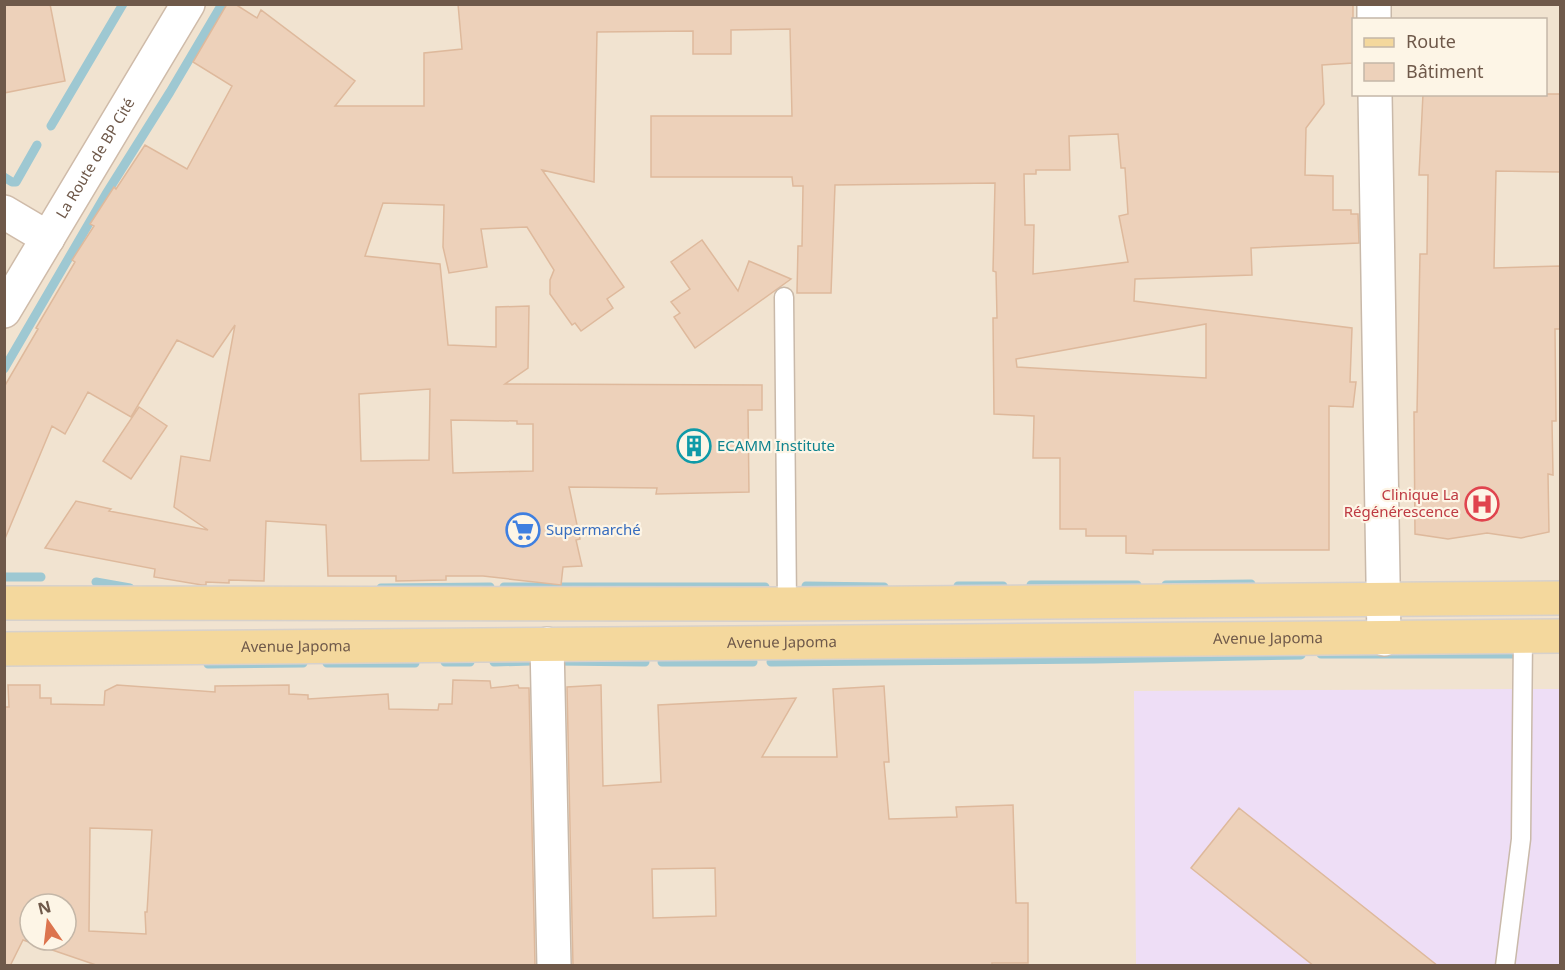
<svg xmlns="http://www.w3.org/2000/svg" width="1565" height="970" font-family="'Noto Sans',sans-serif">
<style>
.residential{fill:#f1e3d0;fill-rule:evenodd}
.education{fill:#eedef6}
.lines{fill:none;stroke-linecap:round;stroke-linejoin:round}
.stream{stroke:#9ec8d2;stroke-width:9}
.building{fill:#edd1ba;stroke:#deb99c;stroke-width:1.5;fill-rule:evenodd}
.lane-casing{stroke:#c9b9a9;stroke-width:21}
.street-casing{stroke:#c9b9a9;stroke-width:36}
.secondary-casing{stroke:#cfbba9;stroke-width:36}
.primary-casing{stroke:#d7d1cc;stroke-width:36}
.lane{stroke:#fff;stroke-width:18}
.street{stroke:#fff;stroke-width:33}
.secondary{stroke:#fff;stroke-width:33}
.primary{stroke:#f4d89d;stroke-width:33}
.labels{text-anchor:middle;stroke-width:4.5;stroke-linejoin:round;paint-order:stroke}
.street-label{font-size:15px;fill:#6f594a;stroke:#fdf5e6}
.culture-label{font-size:15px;fill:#0d838f;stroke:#fdf5e6;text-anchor:start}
.health-label{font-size:15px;fill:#be3a42;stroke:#fdf5e6;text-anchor:end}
.shop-label{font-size:15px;fill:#366cbe;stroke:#fdf5e6;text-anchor:start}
</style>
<rect width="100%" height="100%" fill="#faf1e1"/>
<!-- residential -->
<path class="residential" d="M5,5H1560V965H5ZM1354,20H1546V94H1354ZM30,904H66V940H30Z"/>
<!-- education -->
<path class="education" d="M1514,689H1560V965H1136L1134,691Z"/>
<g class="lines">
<!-- stream -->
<path class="stream" d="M51,126L123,4
M4,177L12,182H16L37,145
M4,369L106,194L170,92L222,4
M4,577H41
M96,582L130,588
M1031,585H1137
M1166,585L1251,584
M806,586L884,587
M958,586H1003
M504,587H765
M381,588L490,587
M1321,654H1514
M555,661L645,662
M445,662H470
M494,662L532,661
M662,662H753
M771,662L1095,659L1301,655
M327,663H415
M208,664L303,663"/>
</g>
<!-- building -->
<path class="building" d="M4,4H50L65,81L4,93Z
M227,4H235L257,18L261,10L355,81L335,106H424V53L462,49L458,4H1353V63L1322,65L1324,104L1306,128L1305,175L1333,176V210H1351V214H1358L1359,243L1251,248L1252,275L1135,279L1134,301L1352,328L1350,382H1356L1353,407L1329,406V550H1153V554L1126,553V536H1086V529H1060V458H1033L1034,416L994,414L993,318H997L996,272L993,271L995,183L835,185L831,293H797L798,246H802L803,186H793L792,177H651V116H792L790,29L731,30V54H693V31L597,32L594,182L542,170L624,287L607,299L613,308L581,331L575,323L572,325L550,294V280L554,270L527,227L481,229L487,267L449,273L443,247L444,205L383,203L365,256L440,264L448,345L496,347V307L529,306L528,368L505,384L762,385V410H748L749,492L656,494L657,488L569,487L580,539L576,540L582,566L563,567L561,585L483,576H446V580L396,581V576H328L326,525L266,521L264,581L229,580V583L206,582V585H202L154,577L155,569L45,548L76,501L111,509L109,511L208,530L174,507L181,456L210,461L235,325L213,357L177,340L131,417L88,392L65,434L52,426L4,541V387L38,329L36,328L75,262L72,260L94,226L90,224L114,187L116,189L145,145L187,169L232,86L193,62ZM1118,134L1121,168H1125L1128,214L1119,216L1128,262L1033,274L1034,225H1025L1024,174H1036V170H1070L1069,136ZM1206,324V378L1017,367L1016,359ZM430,389L429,460L361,461L359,394ZM451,420L517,421V424H533V471L453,473Z
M1423,94H1560V172L1496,171L1494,268L1560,266V329H1555L1556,421H1552L1553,475L1548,474L1549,532L1521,538L1487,533L1448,539L1415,534L1414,412H1417L1420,254H1427L1428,175H1419Z
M702,240L738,291L749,261L791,279L695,348L674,317L680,313L671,302L690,289L671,262Z
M139,407L167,426L131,479L103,461Z
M453,680L490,681L491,688L518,685L519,688H529L535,966H99L23,940L10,966H4V707H9L8,685H40V698H51V704L104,705L105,691L117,685L215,692V686L289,685V694L308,695V699L388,694L389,709L438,710L439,704H452ZM90,828L152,830L147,912H145L146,934L89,931ZM30,904H66V940H30Z
M601,685L603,786L661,782L658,705L796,698L762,757H837L833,689L884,686L889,762H884L889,819L957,817L956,807L1013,805L1016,903H1028V963H992V966H573L567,687ZM715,868L716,916L653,918L652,869Z
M1239,808L1438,966H1314L1191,868Z"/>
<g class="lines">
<!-- lane casing -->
<g class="lane-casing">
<path id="lane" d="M784,297L787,604
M1505,966L1521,839L1523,636"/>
</g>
<!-- street casing -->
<g class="street-casing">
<path id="street" d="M1374,4V20
M1375,94L1384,639
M547,644L554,966"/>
</g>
<!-- secondary casing -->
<g class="secondary-casing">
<g id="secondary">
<path d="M4,212L48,238"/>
<path id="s1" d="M4,311L188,4"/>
</g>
</g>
<!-- primary casing -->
<g class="primary-casing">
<g id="primary">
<path d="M4,603L787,604L1560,598"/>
<path id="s2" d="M4,649L1560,636"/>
</g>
</g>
<!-- lane -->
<use href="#lane" class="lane"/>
<!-- street -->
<use href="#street" class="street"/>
<!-- secondary -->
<use href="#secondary" class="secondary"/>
<!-- primary -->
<use href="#primary" class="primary"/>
</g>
<!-- icons -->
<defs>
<g id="building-ring" transform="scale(1.725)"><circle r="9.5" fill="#fdf5e6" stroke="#0f9aa8" stroke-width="1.5"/><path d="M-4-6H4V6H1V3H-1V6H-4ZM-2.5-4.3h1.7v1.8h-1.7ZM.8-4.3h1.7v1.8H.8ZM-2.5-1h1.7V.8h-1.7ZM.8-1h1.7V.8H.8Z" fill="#0f9aa8"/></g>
<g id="hospital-ring" transform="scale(1.725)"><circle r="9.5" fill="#fdf5e6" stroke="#e0444e" stroke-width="1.5"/><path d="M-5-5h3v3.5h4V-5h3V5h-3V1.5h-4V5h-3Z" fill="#e0444e"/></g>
<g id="supermarket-ring" transform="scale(1.725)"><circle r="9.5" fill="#fdf5e6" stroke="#3f7fe0" stroke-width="1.5"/><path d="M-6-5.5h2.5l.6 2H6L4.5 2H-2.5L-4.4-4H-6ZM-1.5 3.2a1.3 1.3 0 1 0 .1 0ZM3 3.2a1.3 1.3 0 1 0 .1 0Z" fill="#3f7fe0"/></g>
</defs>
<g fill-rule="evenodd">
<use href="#building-ring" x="694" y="446"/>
<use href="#hospital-ring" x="1482" y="504"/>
<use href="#supermarket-ring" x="523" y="530"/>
</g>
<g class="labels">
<!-- street labels -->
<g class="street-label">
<text dy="5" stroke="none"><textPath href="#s1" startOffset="178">La Route de BP Cité</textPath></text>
<text dy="5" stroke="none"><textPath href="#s2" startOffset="1264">Avenue Japoma</textPath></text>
<text dy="5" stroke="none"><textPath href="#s2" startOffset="778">Avenue Japoma</textPath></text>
<text dy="5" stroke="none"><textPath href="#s2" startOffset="292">Avenue Japoma</textPath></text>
</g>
<!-- culture labels -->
<g class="culture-label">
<text x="717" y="451">ECAMM Institute</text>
</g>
<!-- health labels -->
<g class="health-label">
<text x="1459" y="500">Clinique La<tspan x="1459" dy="17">Régénérescence</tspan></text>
</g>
<!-- shop labels -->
<g class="shop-label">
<text x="546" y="535">Supermarché</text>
</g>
</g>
<!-- border -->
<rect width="1565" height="970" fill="none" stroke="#6f594a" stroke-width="12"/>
<!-- legend -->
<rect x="1352" y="18" width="195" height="78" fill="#fdf5e6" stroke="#c4b7a8" stroke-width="1.5"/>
<rect x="1364" y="38" width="30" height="9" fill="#f4d89d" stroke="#c4b7a8" stroke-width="1.5"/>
<text x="1406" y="48" font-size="18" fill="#6f594a">Route</text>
<rect x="1364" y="63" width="30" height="18" fill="#edd1ba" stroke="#c4b7a8" stroke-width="1.5"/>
<text x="1406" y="78" font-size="18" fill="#6f594a">Bâtiment</text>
<!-- north arrow -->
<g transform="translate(48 922) rotate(346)"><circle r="28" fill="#fdf5e6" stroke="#c4b7a8" stroke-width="1.5"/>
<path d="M0-4.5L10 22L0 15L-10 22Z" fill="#dc744e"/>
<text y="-9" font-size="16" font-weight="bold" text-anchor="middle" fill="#6f594a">N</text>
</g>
</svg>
